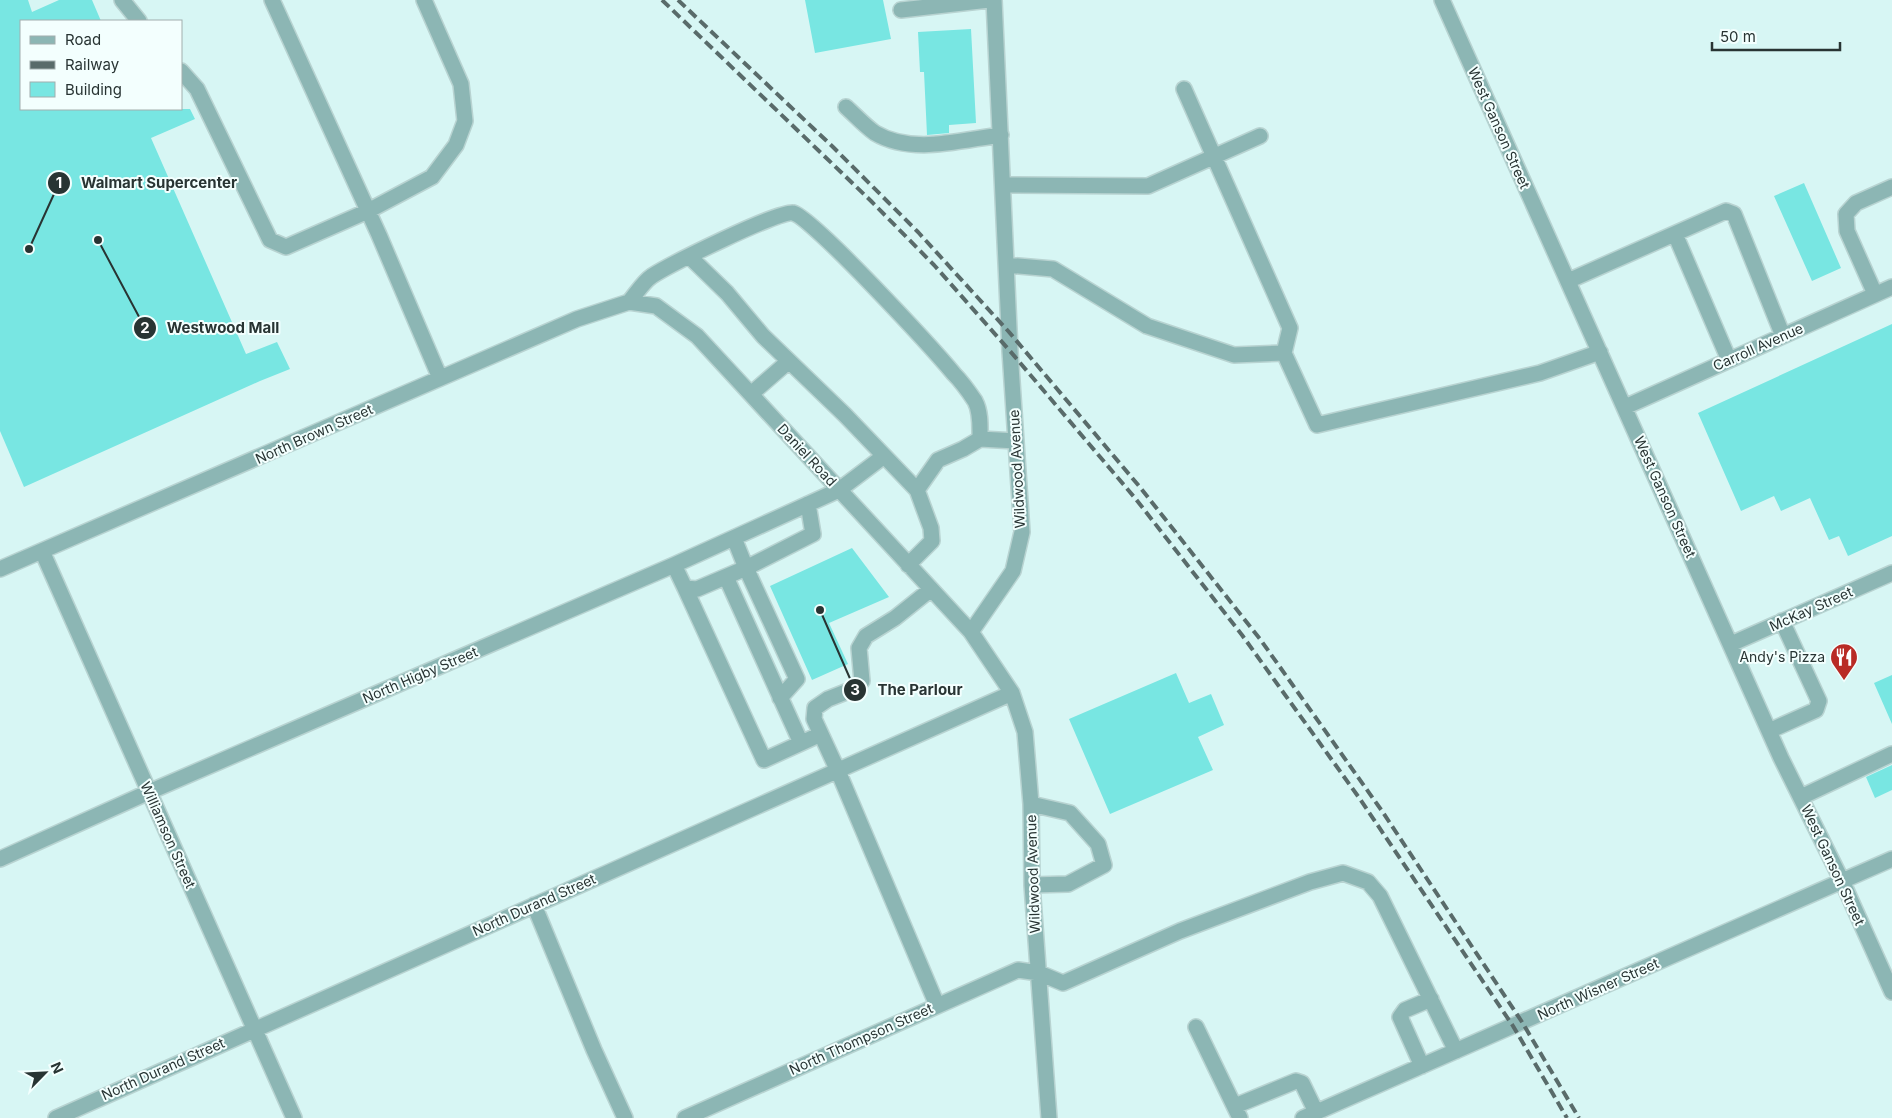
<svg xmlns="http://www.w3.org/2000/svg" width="1892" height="1118" font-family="Inter,sans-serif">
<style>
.building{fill:#78e6e2}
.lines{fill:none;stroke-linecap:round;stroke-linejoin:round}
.minor-casing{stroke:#b8d3d1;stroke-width:18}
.minor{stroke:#8cb6b4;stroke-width:15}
.rail{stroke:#596b6a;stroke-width:4;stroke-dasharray:10 5;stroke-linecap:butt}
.labels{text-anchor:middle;stroke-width:4;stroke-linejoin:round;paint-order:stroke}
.street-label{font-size:14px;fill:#283433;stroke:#f3fffe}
.poi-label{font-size:14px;fill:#283433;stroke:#f3fffe;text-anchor:end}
.leader{fill:none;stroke:#283433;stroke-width:2}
.callout-dot{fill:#283433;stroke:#f3fffe;stroke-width:2}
.mark-label{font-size:15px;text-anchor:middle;font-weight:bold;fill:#fff}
.callout-label{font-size:15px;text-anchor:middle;font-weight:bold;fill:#283433;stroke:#f3fffe;stroke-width:4;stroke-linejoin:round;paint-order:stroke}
</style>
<rect width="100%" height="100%" fill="#d7f6f4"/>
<!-- building -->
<path class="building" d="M0,0H28L32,12L59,0H92L101,21H21V109H190L195,119L151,138L246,354L277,342L290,369L260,381L24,487L0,431Z
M805,0H883L891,39L815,53Z
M971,29L976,123L949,125V133L927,135L924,72H920L918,32Z
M1804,183L1841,268L1812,281L1774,196Z
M1892,324V536L1848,556L1839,536L1829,540L1810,498L1781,511L1774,496L1741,511L1698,413Z
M852,548L889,597L829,623L848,664L812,680L770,586Z
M1176,673L1189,703L1211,694L1224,725L1198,737L1213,770L1110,814L1069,719Z
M1892,675V724L1874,683Z
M1892,765V790L1875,798L1866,777Z"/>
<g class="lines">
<!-- minor casing -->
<g class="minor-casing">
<path id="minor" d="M122,0L139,21
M272,0L379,235L440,378
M1442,0L1781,758L1842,881L1892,992
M901,10L989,0
M181,71L197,89L270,240L286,247L368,211L432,177L456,145L465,121L461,84L424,0
M1184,89L1290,328L1284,353L1317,425L1540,373L1600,352
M846,107C855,115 865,126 875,133C912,155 961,140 1001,135
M1003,185L1148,186L1260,136
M1675,234L1729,360
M690,257L727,293L763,336L845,415L917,490
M1007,265L1053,269L1147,326L1234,355L1284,353
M1568,281L1726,211L1734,214L1783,336
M1875,294L1847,231L1846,214L1856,203L1892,187
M629,302C636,294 643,282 652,276C669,265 779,210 793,213C811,216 935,351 954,374C962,382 969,392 975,401C981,412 980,427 980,439L963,449L938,460L917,490L931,528L932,541L908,565
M751,394L789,361
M1625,407L1892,287
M980,439L1016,441
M734,538L746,568L813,534L808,504
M42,551L294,1118
M674,565L685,588L697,589L746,568L797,679L780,698
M0,569L577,319L629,302L656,306L697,336L971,632L1012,693L1025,732L1031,804L1032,885L1049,1118
M726,577L801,743
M685,588L764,760L821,734
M930,590L895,618L866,636L859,648L862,681L856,688L828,699L815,708L814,719L838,771L937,1005
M971,632L1013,571L1022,532L1010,351L994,0
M1731,644L1892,573
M1769,731L1816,710L1819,701L1782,621
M1801,797L1892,754
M1031,804L1070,813L1098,844L1104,865L1068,884L1032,885
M0,859L149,792L674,565L839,490L884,456
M534,905L594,1050L625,1118
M1196,1027L1240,1118
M1422,1066L1400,1017L1405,1010L1431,999
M1235,1106L1296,1081L1302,1083L1316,1112
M56,1118L1012,693
M685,1118L1018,970L1039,973L1063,983L1180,931L1310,882L1343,873L1368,882L1380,896L1456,1051
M1303,1118L1892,859"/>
</g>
<!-- minor -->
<use href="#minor" class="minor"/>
<!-- rail -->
<path class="rail" d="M662,0L871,201L934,265L1010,351L1135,498L1242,635L1360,799L1513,1026L1567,1118
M678,0L833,147L918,232L1009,332L1139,486L1260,639L1382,811L1522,1022L1579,1118"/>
</g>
<!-- icons -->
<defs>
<g id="restaurant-pin" transform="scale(1.4375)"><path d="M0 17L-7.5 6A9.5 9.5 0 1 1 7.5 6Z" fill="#b92b25" stroke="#f3fffe"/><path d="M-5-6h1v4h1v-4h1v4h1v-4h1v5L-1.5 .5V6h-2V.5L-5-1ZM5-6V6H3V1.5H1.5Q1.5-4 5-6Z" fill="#fff"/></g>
</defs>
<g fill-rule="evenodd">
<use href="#restaurant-pin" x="1844" y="657"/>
</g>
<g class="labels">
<!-- street labels -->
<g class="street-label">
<text transform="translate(1499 128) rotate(66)" y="5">West Ganson Street</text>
<text transform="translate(1758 347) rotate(-24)" y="5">Carroll Avenue</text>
<text transform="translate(314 434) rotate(-24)" y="5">North Brown Street</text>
<text transform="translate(807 455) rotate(47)" y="5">Daniel Road</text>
<text transform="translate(1017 469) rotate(-93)" y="5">Wildwood Avenue</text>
<text transform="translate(1665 497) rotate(66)" y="5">West Ganson Street</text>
<text transform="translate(1811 609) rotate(-24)" y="5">McKay Street</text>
<text transform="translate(420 675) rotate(-23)" y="5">North Higby Street</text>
<text transform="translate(168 835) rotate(66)" y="5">Williamson Street</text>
<text transform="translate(1833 865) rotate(65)" y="5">West Ganson Street</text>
<text transform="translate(1033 874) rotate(-92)" y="5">Wildwood Avenue</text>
<text transform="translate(534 905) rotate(-24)" y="5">North Durand Street</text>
<text transform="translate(1598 989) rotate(-24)" y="5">North Wisner Street</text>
<text transform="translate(861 1039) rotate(-24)" y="5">North Thompson Street</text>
<text transform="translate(163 1069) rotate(-24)" y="5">North Durand Street</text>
</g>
<!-- poi labels -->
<g class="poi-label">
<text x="1825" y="662">Andy's Pizza</text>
</g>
</g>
<!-- callouts -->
<path class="leader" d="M29 249L59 183M98 240L145 328M820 610L855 690"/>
<g class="callout-dot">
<circle cx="29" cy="249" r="5"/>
<circle cx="98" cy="240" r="5"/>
<circle cx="820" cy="610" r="5"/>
<circle cx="59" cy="183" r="12"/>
<circle cx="145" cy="328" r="12"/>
<circle cx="855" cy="690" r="12"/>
</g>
<g class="mark-label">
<text x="59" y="188">1</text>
<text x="145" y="333">2</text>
<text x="855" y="695">3</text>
</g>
<g class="callout-label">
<text x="159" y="188">Walmart Supercenter</text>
<text x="223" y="333">Westwood Mall</text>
<text x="920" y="695">The Parlour</text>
</g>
<!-- legend -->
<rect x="20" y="20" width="162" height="90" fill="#f3fffe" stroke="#a2aead"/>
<rect x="30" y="36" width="25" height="8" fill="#8cb6b4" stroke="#a2aead"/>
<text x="65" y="45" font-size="15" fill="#283433">Road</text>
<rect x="30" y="61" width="25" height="8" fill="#596b6a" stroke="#a2aead"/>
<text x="65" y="70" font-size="15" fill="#283433">Railway</text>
<rect x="30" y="82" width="25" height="15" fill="#78e6e2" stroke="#a2aead"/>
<text x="65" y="95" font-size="15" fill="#283433">Building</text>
<!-- north arrow -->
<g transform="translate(45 1073) rotate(66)" stroke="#f3fffe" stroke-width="4" paint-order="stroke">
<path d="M0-4L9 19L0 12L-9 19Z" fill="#283433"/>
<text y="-8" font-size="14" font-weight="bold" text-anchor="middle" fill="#283433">N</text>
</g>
<!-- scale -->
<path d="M1712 42v8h128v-8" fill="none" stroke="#283433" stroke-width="2.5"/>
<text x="1720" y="42" font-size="15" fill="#283433" stroke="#f3fffe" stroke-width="4" paint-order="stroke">50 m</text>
</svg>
